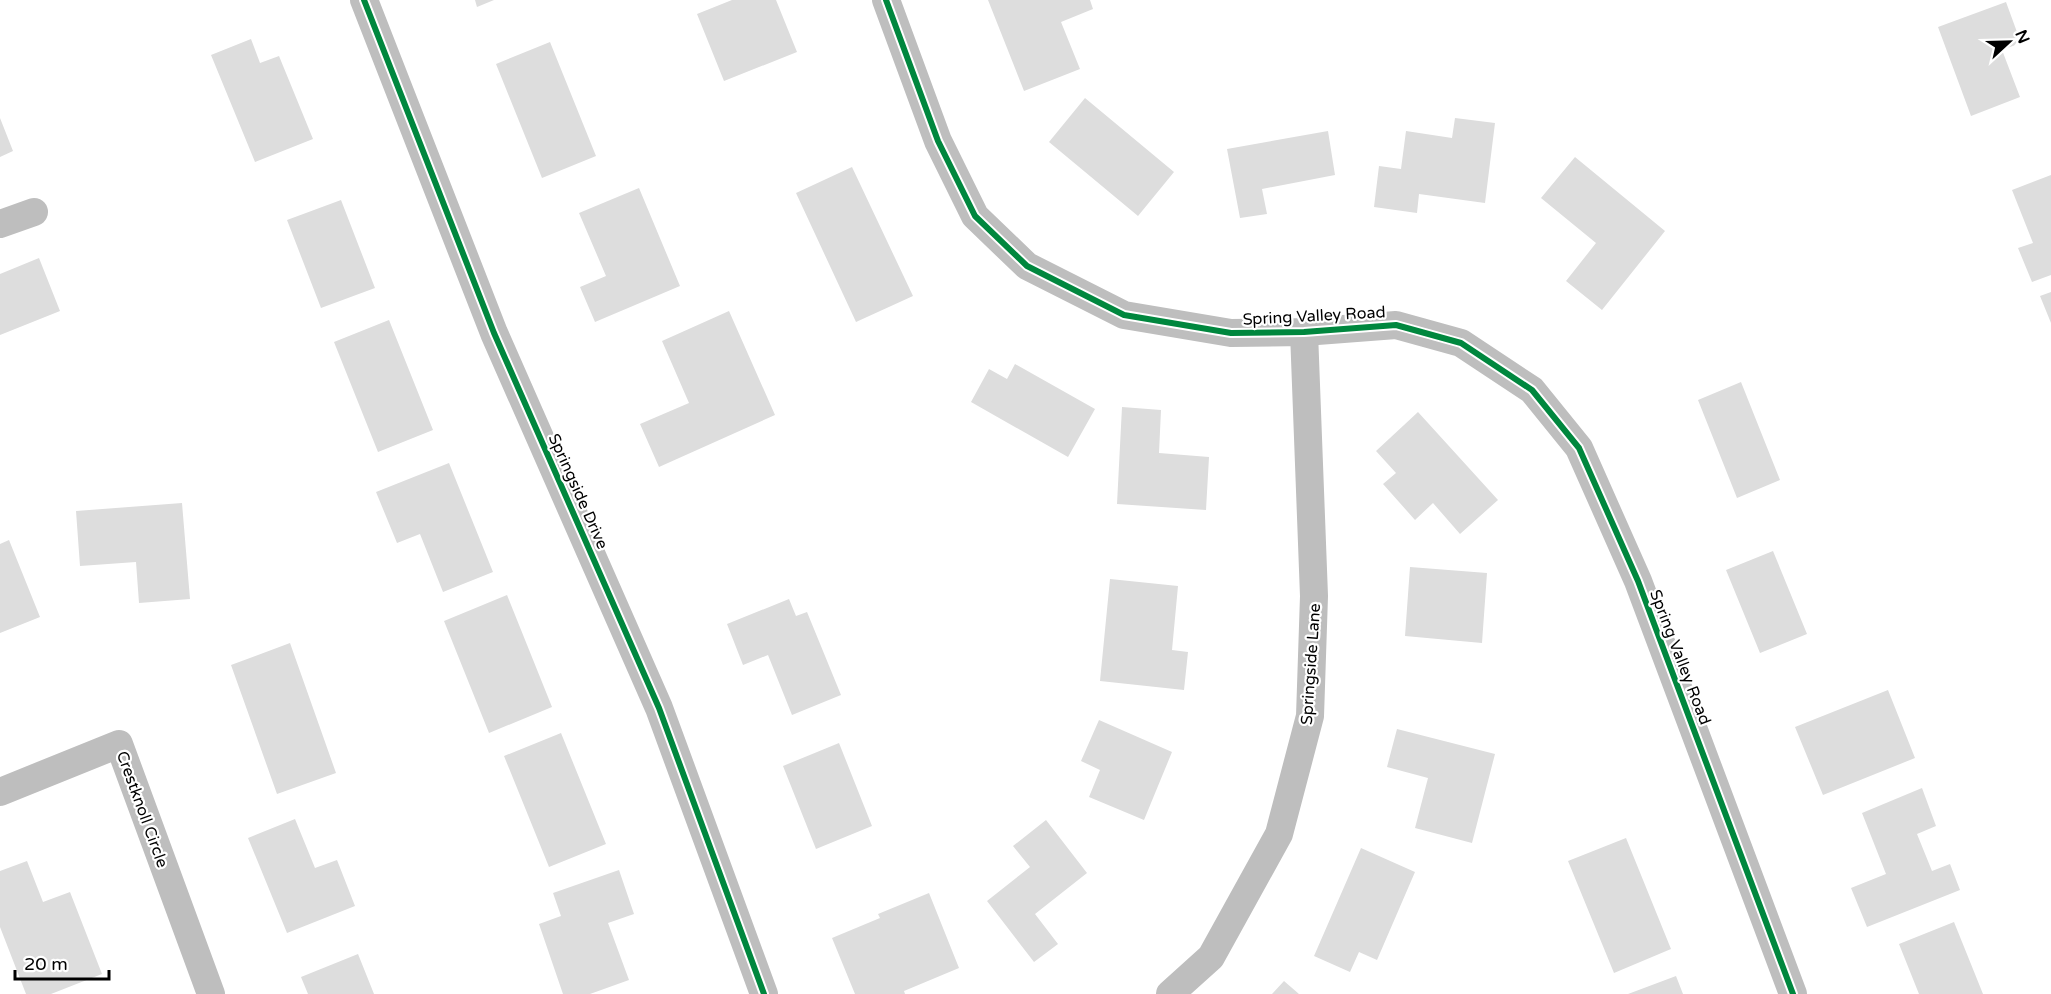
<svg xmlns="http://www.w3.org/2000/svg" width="2051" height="994" font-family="'Varela Round',sans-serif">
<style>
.building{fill:#ddd}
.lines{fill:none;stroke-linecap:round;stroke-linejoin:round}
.minor{stroke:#bebebe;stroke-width:28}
.cycleway-casing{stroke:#fff;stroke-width:10}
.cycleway{stroke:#00873e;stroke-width:6}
.labels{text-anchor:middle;stroke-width:4.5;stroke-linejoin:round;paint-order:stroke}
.street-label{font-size:16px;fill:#000;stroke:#fff}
</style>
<rect width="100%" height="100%" fill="#fff"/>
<!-- building -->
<path class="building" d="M475,0H494L477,7Z
M732,0H776L797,52L724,81L697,14Z
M988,0H1090L1093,9L1061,22L1080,69L1024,91Z
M2006,2L2021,43L2002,50L2020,97L1971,116L1938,27Z
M251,39L260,63L279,56L313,139L255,162L211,55Z
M550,42L596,156L542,178L496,64Z
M1085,98L1174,172L1138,216L1049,142Z
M0,118L13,151L0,157Z
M1455,118L1495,123L1485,203L1419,194L1417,213L1374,207L1379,166L1401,169L1406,131L1452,138Z
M1328,131L1335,175L1262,189L1267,214L1240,218L1227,149Z
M1575,157L1665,231L1602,310L1566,281L1596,243L1541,198Z
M852,167L913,296L856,322L796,193Z
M2051,175V275L2032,282L2018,248L2033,243L2012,190Z
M639,188L680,286L595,322L580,287L606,276L579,213Z
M341,200L375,288L321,308L287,220Z
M39,258L60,311L0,335V274Z
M2051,292V323L2040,296Z
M729,311L775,415L659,467L640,424L689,403L662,341Z
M389,320L433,430L378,452L334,342Z
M1015,364L1095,409L1068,457L971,402L989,369L1007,379Z
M1741,382L1780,480L1737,498L1698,400Z
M1122,407L1161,410L1159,453L1209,457L1206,510L1117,504Z
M1418,412L1498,500L1460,534L1433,503L1415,520L1383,484L1396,473L1376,451Z
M449,463L493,572L443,592L420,534L397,543L376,492Z
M182,503L190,599L139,603L136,562L80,566L76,511Z
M9,540L40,617L0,633V544Z
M1773,551L1807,634L1760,653L1726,570Z
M1410,567L1487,573L1482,643L1405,636Z
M1110,579L1178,586L1172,650L1188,652L1184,690L1100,681Z
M507,595L552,707L489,733L444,621Z
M789,599L796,616L807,612L841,695L792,715L768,655L743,665L727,624Z
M290,643L336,773L277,794L231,665Z
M1888,690L1915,758L1823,795L1795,727Z
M1099,720L1172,752L1144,820L1089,797L1100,770L1081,761Z
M1397,729L1495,754L1472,843L1415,828L1428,778L1387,767Z
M561,733L606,844L549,867L504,756Z
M839,743L872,826L816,849L783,766Z
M1922,788L1936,826L1917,834L1932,871L1950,864L1960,890L1867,927L1851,888L1886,874L1862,813Z
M295,819L315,868L337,860L355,906L287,933L248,838Z
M1046,820L1087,873L1035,914L1058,944L1034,962L987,901L1030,867L1013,846Z
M1626,838L1671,949L1614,973L1568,861Z
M1361,848L1415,872L1377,960L1359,952L1350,972L1314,956Z
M27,861L43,902L70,892L102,974L51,994H26L0,927V871Z
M619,870L634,914L608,923L629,980L590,994H563L539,924L561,916L553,893Z
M929,893L959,968L904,991L905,994H855L832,938L880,918L878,914Z
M1954,922L1983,994H1919L1899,944Z
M358,954L374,994H308L301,977Z
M1676,976L1683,994H1628Z
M1284,981L1299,994H1272Z"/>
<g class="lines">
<!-- minor -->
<path class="minor" d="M364,0L494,333L659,708L764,994
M886,0L938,141L975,216L1027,266L1124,315L1231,333L1304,332L1396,325L1461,343L1532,390L1579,448L1638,581L1793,994
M0,224L34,212
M0,792L119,744L211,994
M1170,994L1211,957L1279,834L1310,716L1314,596L1304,332"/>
<!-- cycleway casing -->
<g class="cycleway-casing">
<path id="cycleway" d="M364,0L494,333L659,708L764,994
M886,0L938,141L975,216L1027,266L1124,315L1231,333L1304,332L1396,325L1461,343L1532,390L1579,448L1638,581L1793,994"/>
</g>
<!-- cycleway -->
<use href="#cycleway" class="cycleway"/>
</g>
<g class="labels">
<!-- street labels -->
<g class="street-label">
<text transform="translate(1314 315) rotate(-3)" y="6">Spring Valley Road</text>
<text transform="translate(579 491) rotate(66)" y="6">Springside Drive</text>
<text transform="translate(1681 657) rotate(69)" y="6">Spring Valley Road</text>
<text transform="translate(1310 664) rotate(-86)" y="6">Springside Lane</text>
<text transform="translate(143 809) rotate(70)" y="6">Crestknoll Circle</text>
</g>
</g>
<!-- north arrow -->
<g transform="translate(2009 42) rotate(68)" stroke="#ffffff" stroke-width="4.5" paint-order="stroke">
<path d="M0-4.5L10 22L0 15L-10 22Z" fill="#000000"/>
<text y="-9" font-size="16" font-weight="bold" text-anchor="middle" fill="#000000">N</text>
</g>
<!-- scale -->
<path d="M15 970v9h94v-9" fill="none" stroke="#000000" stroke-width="3"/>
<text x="24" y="970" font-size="18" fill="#000000" stroke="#ffffff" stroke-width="4.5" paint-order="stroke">20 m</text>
</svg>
